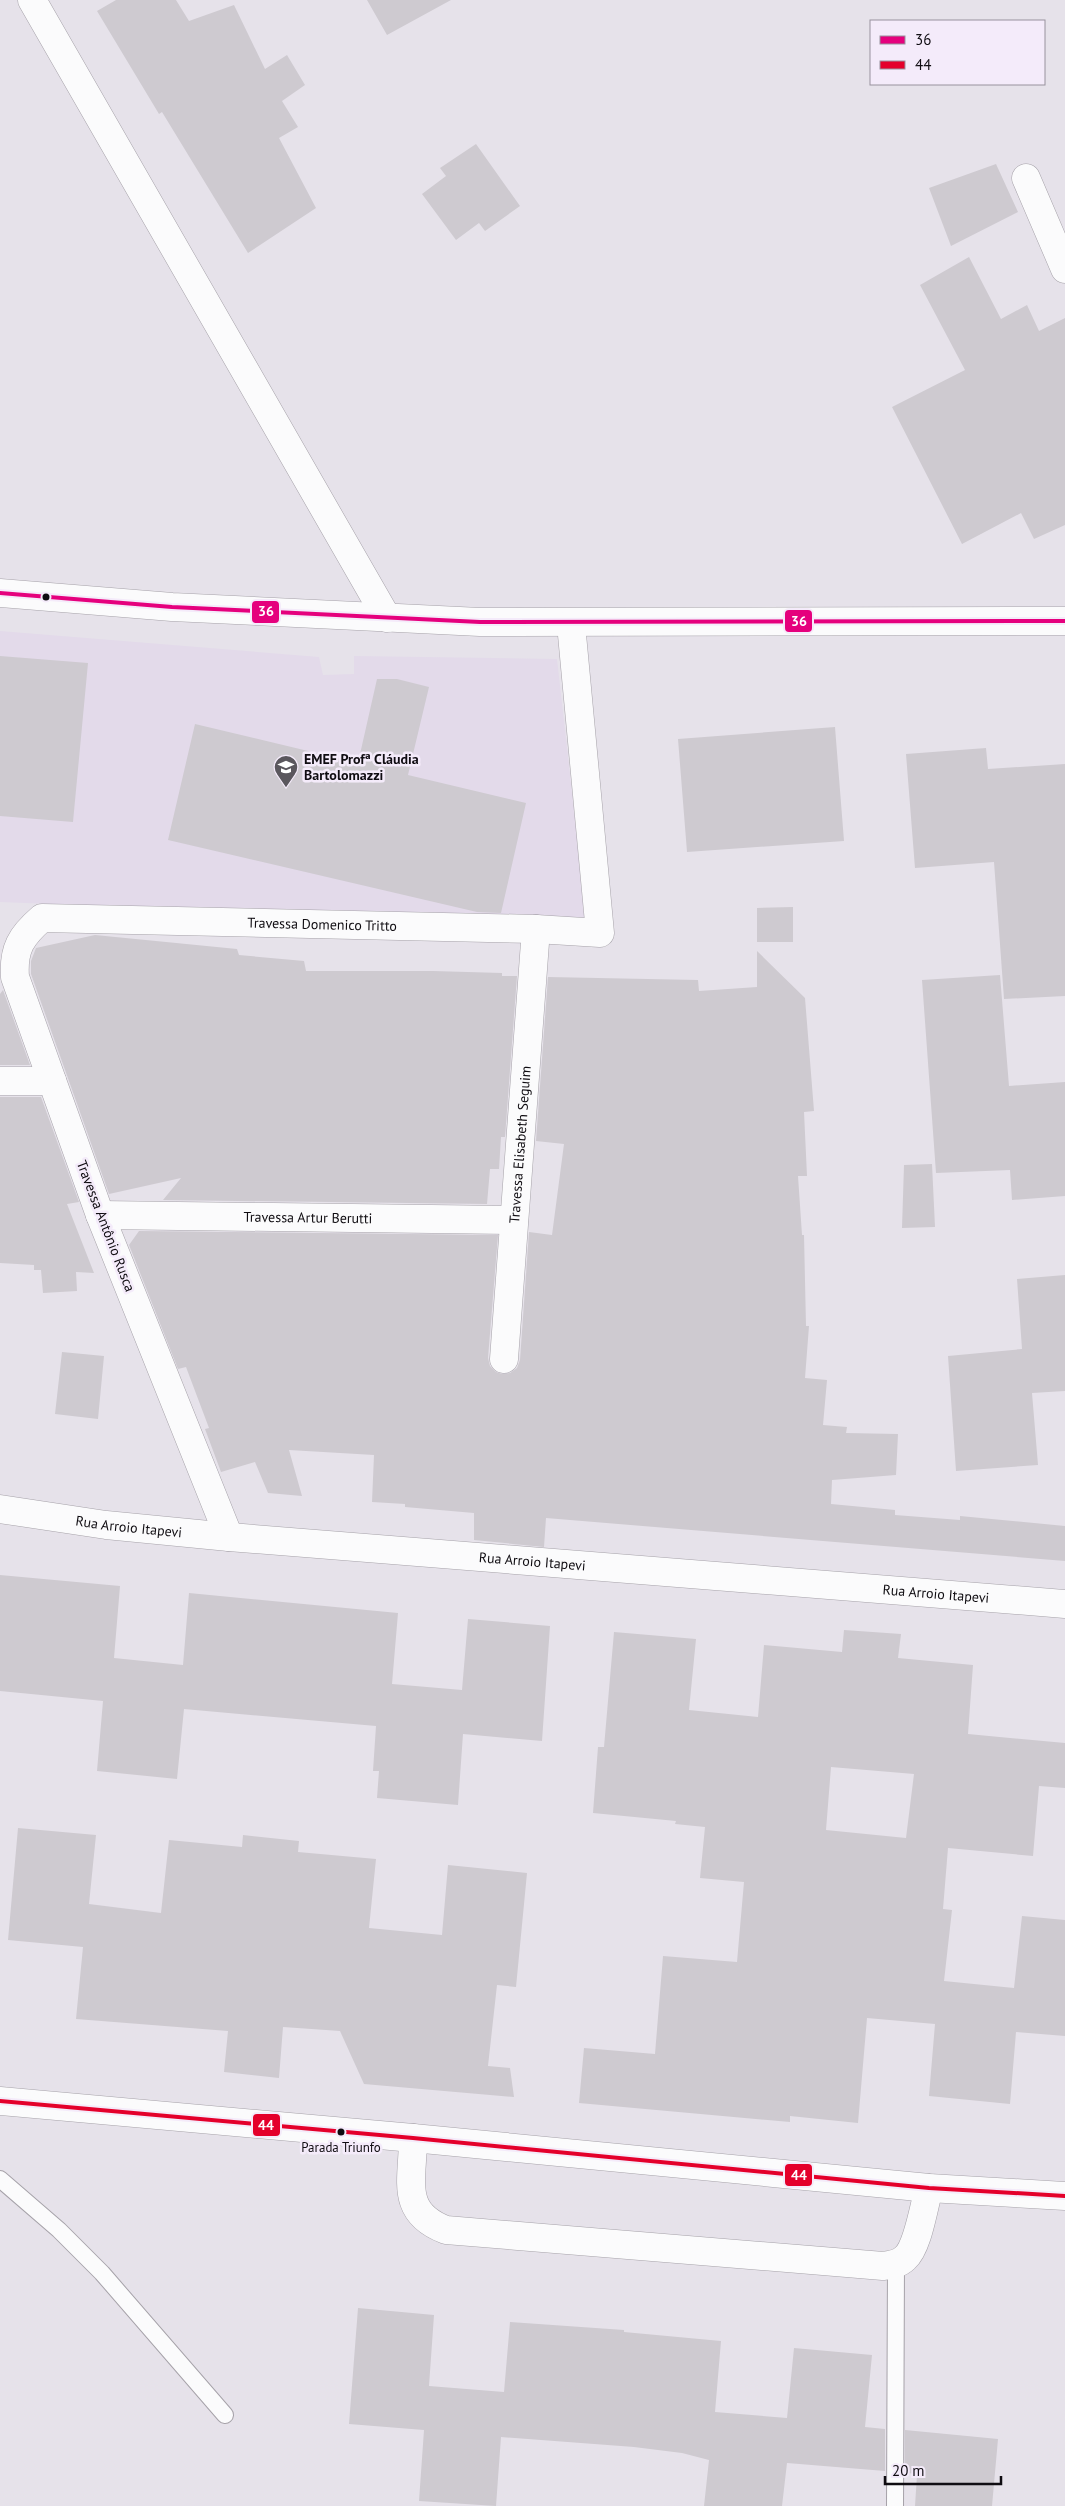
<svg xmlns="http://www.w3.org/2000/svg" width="1065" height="2506" font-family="'PT Sans',sans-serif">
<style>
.built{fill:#e3daea}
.building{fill:#cecad0;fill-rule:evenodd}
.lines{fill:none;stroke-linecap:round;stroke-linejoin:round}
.lane-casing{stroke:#a6a2a9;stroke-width:18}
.street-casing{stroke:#a6a2a9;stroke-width:29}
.lane{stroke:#fbfbfc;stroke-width:16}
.street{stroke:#fbfbfc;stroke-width:28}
.bus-1-casing{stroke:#f4ebfa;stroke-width:8}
.bus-2-casing{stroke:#f4ebfa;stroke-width:8}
.bus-1{stroke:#e5007d;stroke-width:4}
.bus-2{stroke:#e4002b;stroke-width:4}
.bus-dot{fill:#0f0c11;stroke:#f4ebfa;stroke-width:2}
.labels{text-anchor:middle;stroke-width:5;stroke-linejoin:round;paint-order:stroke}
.bus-label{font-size:13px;fill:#0f0c11;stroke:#f4ebfa}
.poi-label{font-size:14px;font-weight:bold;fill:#0f0c11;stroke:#f4ebfa;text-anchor:start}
.street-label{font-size:14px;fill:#0f0c11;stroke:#f4ebfa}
.line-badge{stroke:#f4ebfa;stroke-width:2}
.badge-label{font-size:14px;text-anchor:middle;font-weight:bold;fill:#fff}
</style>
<rect width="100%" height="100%" fill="#e6e2ea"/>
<!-- built -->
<path class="built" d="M0,631L319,657L323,675L354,674V656L557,659L587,925L0,902Z"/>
<!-- building -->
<path class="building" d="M116,0H176L189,21L234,5L265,69L287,55L305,85L282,101L298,127L279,138L316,208L248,253L162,112L159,114L97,11Z
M367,0H451L387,35Z
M476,144L520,206L485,231L479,223L456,240L422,194L446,176L440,168Z
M996,164L1018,212L951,246L929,188Z
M969,257L1001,319L1027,305L1039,331L1065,318V525L1034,539L1021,513L962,544L892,407L965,370L920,285Z
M0,656L88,663L73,822L0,816Z
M377,679H397L429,687L408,775L526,803L501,913L477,912L168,840L195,724L358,763Z
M835,727L844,841L687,852L678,739Z
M986,748L988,769L1065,764V996L1004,999L994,862L915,868L906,754Z
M793,907V942H757V908Z
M95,935L237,949L239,955L304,961L306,971H433L502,973V976H517L505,1137H501L499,1169H490L487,1204L163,1200L181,1178L109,1194L31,974V961L36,948Z
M757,951L805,998L814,1111L804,1112L807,1176H798L802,1235H804L806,1326H809L805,1378L827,1380L823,1425L847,1427L846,1433L898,1434L896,1475L832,1480L831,1504L895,1510V1515L960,1520V1516L1065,1526V1561L546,1518L544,1547L474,1540V1513L405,1507V1504L372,1502L374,1455L289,1450L302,1496L268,1493L255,1462L221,1472L205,1429L209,1428L186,1367L178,1369L129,1245L139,1231L498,1235L488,1358L490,1366L496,1372L502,1374L510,1373L517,1368L520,1360L529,1232L552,1235L564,1144L536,1141L548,977L698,980L699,991L757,987Z
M1000,975L1009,1086L1065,1082V1196L1012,1200L1010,1170L936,1173L922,980Z
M3,990L30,1065H0V994Z
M0,1097H41L79,1202L67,1204L94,1273L76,1272L77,1291L43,1293L41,1270H34V1265L0,1263Z
M932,1164L935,1227L902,1228L904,1165Z
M1065,1275V1391L1032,1393L1038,1465L956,1471L948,1356L1022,1349L1017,1279Z
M62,1352L104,1356L98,1419L55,1414Z
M0,1575L120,1586L114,1658L183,1665L189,1593L398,1613L392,1684L462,1690L468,1619L550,1626L542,1741L463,1734L458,1805L377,1798L379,1771H373L376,1726L184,1709L177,1779L97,1771L103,1701L0,1691Z
M844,1630L901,1634L898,1658L973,1665L968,1734L1065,1743V1788L1039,1786L1033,1856L948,1848L943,1909L952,1910L944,1981L1014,1988L1022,1916L1065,1920V2036L1016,2032L1010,2104L929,2096L935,2024L867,2018L858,2123L790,2116V2122L579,2103L584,2048L655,2054L663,1956L737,1962L744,1882L700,1878L705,1827L675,1824L676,1821L593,1813L598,1747H604L614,1632L696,1639L689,1710L758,1717L764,1645L842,1652ZM831,1767L914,1774L906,1838L826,1830Z
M18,1828L96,1835L89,1904L161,1913L169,1840L242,1847L243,1835L299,1841L298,1852L376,1859L369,1928L442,1935L448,1865L527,1873L516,1987L497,1985L488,2066L510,2068L514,2097L364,2084L340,2031L283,2027L279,2078L224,2072L228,2031L76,2019L83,1947L8,1940Z
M358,2308L434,2315L429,2386L504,2392L510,2322L624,2330V2332L721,2341L715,2412L787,2418L794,2348L872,2355L865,2427L885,2429V2471L787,2463L782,2506H704L709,2460L682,2453L634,2447L501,2437L496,2506L419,2501L424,2430L349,2424Z
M905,2430L998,2439L992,2506H915L917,2475L905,2472Z"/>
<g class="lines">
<!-- lane casing -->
<g class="lane-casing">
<path id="lane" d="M0,2179L59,2230L102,2273L225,2415
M895,2506L896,2264"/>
</g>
<!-- street casing -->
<g class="street-casing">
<g id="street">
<path d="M32,0L387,618"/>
<path d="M1026,178L1065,269"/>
<path d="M0,593L172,607L480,622L1065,621"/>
<path d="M0,1081H52"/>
<path id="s1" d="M100,1215L514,1220"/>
<path id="s2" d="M504,1359L536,929"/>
<path id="s3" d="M0,1509L106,1525L229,1537L1065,1604"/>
<path id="s4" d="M229,1537L100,1215L15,977C13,949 21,936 42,918L536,929L600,933L571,624"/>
<path d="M0,2101L413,2138L929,2188L1065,2196"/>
<path d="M413,2138C413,2180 399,2212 446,2230L883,2266C891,2265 899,2264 905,2258C918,2247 924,2205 929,2188"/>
</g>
</g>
<!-- lane -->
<use href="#lane" class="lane"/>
<!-- street -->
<use href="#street" class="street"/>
<!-- bus-1 casing -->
<g class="bus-1-casing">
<path id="bus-1" d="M0,593L172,607L480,622L1065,621"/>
</g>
<!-- bus-2 casing -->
<g class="bus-2-casing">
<path id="bus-2" d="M0,2101L413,2138L929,2188L1065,2196"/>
</g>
<!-- bus-1 -->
<use href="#bus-1" class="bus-1"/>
<!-- bus-2 -->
<use href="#bus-2" class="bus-2"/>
</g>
<!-- icons -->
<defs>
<g id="school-pin" transform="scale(1.25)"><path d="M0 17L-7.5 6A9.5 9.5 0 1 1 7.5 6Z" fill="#5a575d" stroke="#f4ebfa"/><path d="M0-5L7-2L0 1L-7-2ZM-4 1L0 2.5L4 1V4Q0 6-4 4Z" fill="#fff"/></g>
</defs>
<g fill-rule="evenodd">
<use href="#school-pin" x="286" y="767"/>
</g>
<!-- markers -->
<g class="bus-dot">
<circle cx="46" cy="597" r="4.5"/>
<circle cx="341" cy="2132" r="4.5"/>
</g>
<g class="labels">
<!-- bus labels -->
<g class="bus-label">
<text x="341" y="2152">Parada Triunfo</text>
</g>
<!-- poi labels -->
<g class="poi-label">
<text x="304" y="764">EMEF Profª Cláudia<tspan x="304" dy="16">Bartolomazzi</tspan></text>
</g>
<!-- street labels -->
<g class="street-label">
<text dy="5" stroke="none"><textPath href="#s4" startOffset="948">Travessa Domenico Tritto</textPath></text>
<text dy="5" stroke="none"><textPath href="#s2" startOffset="215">Travessa Elisabeth Seguim</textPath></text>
<text dy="5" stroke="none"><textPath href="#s1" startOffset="208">Travessa Artur Berutti</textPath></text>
<text transform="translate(106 1226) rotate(69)" y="5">Travessa Antônio Rusca</text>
<text dy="5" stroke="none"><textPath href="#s3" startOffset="130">Rua Arroio Itapevi</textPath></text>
<text dy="5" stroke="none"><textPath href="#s3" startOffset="535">Rua Arroio Itapevi</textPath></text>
<text dy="5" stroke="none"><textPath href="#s3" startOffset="940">Rua Arroio Itapevi</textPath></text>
</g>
</g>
<g class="line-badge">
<rect x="251" y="600" width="29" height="24" rx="5" fill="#e5007d"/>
<rect x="784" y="609" width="29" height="24" rx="5" fill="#e5007d"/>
<rect x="252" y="2113" width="29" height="24" rx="5" fill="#e4002b"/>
<rect x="784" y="2163" width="29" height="24" rx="5" fill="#e4002b"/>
</g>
<g class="badge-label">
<text x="266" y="616">36</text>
<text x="799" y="626">36</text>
<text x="266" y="2130">44</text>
<text x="799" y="2180">44</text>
</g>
<!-- legend -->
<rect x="870" y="20" width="175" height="65" fill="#f4ebfa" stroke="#98929d"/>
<rect x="880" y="36" width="25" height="8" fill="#e5007d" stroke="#98929d"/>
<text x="915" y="45" font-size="15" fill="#0f0c11">36</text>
<rect x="880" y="61" width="25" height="8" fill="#e4002b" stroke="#98929d"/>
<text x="915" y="70" font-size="15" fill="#0f0c11">44</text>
<!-- scale -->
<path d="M885 2476v8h116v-8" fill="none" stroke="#0f0c11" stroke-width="2.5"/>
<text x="892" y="2476" font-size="15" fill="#0f0c11" stroke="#f4ebfa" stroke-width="4" paint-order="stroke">20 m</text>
</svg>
